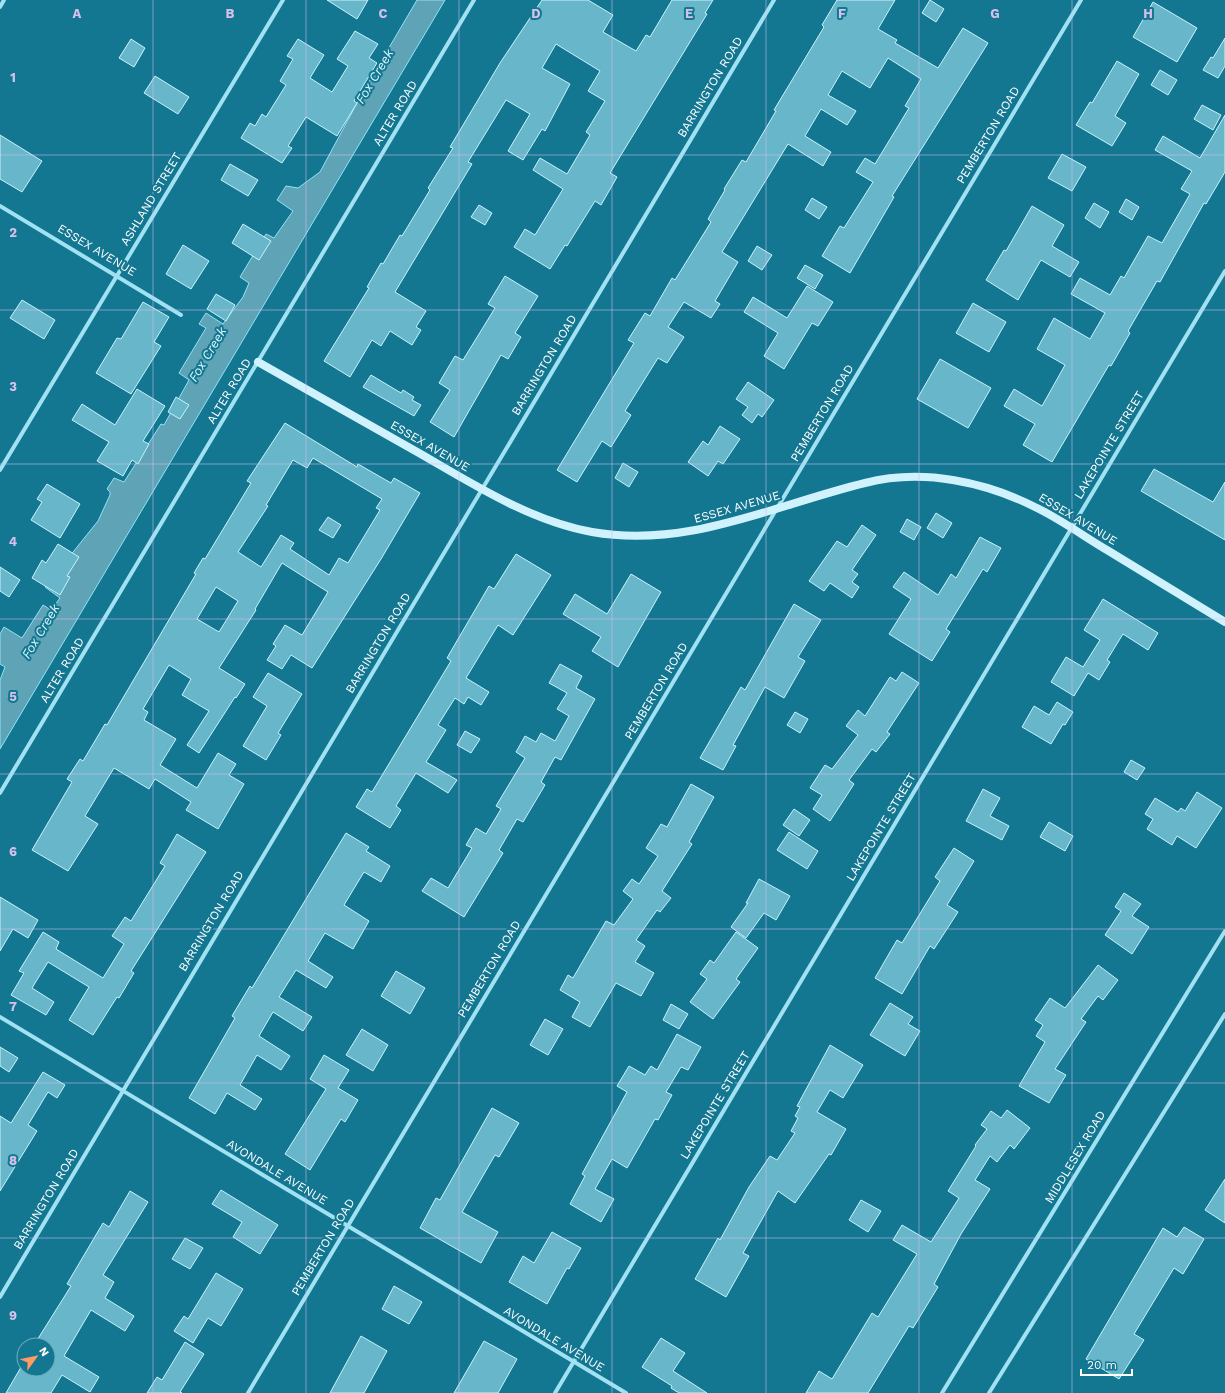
<svg xmlns="http://www.w3.org/2000/svg" width="1225" height="1393" font-family="'Work Sans',sans-serif">
<style>
.water{fill:#5fa3b6;stroke:#92e2f5}
.building{fill:#68b6ca;stroke:#c8f2fd;fill-rule:evenodd}
.lines{fill:none;stroke-linecap:round;stroke-linejoin:round}
.street{stroke:#a0e1f2;stroke-width:4}
.secondary{stroke:#cff2fc;stroke-width:8}
.grid{fill:none;stroke:#d7c0ec;stroke-width:1;stroke-opacity:0.55}
.labels{text-anchor:middle;stroke-width:4;stroke-linejoin:round;paint-order:stroke}
.street-label{font-size:12px;fill:#fff;stroke:#137792}
.water-label{font-size:13px;font-style:italic;fill:#daf6fc;stroke:#137792}
.grid-label{font-size:13px;text-anchor:middle;font-weight:bold;fill:#d7c0ec;stroke:#137792;stroke-width:4;stroke-linejoin:round;paint-order:stroke}
</style>
<rect width="100%" height="100%" fill="#137792"/>
<!-- water -->
<path class="water" d="M417,0H445L0,749V680L5,667L0,664V634L4,627L22,638L43,605L51,610L60,598L45,587L98,521L110,495V492L107,489L114,478L124,482L161,424L164,425L189,380L179,373L206,328L199,324L206,313L223,324L243,297L249,283L240,277L266,234L274,238L293,211L277,200L286,186L298,188L320,172L363,92Z"/>
<!-- building -->
<path class="building" d="M327,0H368L357,19Z
M542,0H588L613,15L603,32L636,51L646,35L650,37L672,0H713L705,13L707,14L610,173L617,177L601,205L595,201L567,246L565,245L550,269L514,247L525,229L535,235L563,189L533,170L540,158L567,174L590,135L586,132L605,101L588,91L600,71L556,44L542,68L570,84L545,131L542,129L523,160L508,151L530,114L506,100L468,162L472,164L395,292L426,311L416,327L421,330L412,345L390,331L381,346L372,340L350,377L324,361L369,288L367,287L381,263L383,264L400,235L402,236L430,190L428,188L453,148L450,147L500,63Z
M837,0H895L878,29L897,40L895,43L938,68L963,28L988,43L892,196L894,197L850,273L822,256L840,226L844,228L873,182L856,172L865,158L875,164L909,108L905,106L921,79L888,58L870,88L842,71L828,95L856,111L847,125L821,109L805,136L831,152L823,166L788,144L722,252L738,262L715,301L720,304L711,318L684,302L668,327L684,337L667,363L658,358L625,411L631,415L611,447L602,441L577,482L557,470L634,343L628,340L645,313L650,316L672,278L675,280L711,222L708,219L725,190L724,189L742,160L746,162L776,111L774,110L824,27L822,25Z
M930,0L944,9L936,22L922,13Z
M1153,2L1197,28L1177,62L1133,37Z
M355,31L378,44L369,58L377,63L354,101L357,103L337,136L306,117L288,146L292,148L282,163L241,138L250,123L255,126L262,114L266,117L286,85L280,81L293,59L287,56L298,39L324,55L310,78L332,92L348,66L337,59Z
M1225,38V66L1218,78L1203,70L1211,57L1213,58Z
M131,39L145,48L134,67L119,58Z
M1117,61L1139,74L1115,116L1126,123L1112,146L1076,125L1090,102L1092,103Z
M1160,70L1177,80L1168,95L1151,85Z
M155,76L189,97L178,114L144,93Z
M1202,105L1221,115L1213,130L1194,119Z
M1225,115V172L1206,204L1204,203L1160,282L1157,281L1128,331L1130,333L1111,366L1109,365L1052,462L1023,445L1035,424L1004,406L1014,389L1042,406L1065,365L1037,349L1054,318L1090,339L1105,313L1071,294L1080,278L1110,295L1121,276L1124,278L1148,236L1162,243L1190,194L1181,189L1192,171L1155,150L1163,136L1200,158Z
M0,135L42,161L22,192L0,179Z
M1062,154L1086,167L1072,191L1048,178Z
M230,164L258,180L248,196L221,180Z
M812,198L827,207L819,219L805,210Z
M1126,199L1139,207L1132,220L1119,212Z
M1094,203L1109,212L1100,228L1085,218Z
M479,205L492,213L485,225L471,217Z
M1032,206L1064,225L1052,246L1079,262L1070,277L1041,260L1018,300L986,280L1004,250L1006,251Z
M243,224L271,241L259,260L232,243Z
M183,245L209,261L191,289L166,274Z
M757,246L772,255L762,270L748,261Z
M805,265L823,275L815,289L797,278Z
M505,276L538,296L515,333L521,337L508,359L501,355L454,437L430,422L450,390L439,383L455,356L463,360L495,308L488,304Z
M807,286L833,302L818,326L812,323L784,369L764,356L778,333L744,312L753,297L787,318Z
M216,294L235,305L226,321L207,309Z
M22,300L55,320L44,339L10,318Z
M143,302L169,317L154,342L161,346L131,394L96,373L117,338L121,339Z
M973,303L1006,322L989,352L956,333Z
M940,359L991,388L968,428L917,399Z
M371,375L401,393L403,390L414,397L412,400L421,405L414,416L363,387Z
M748,382L774,400L762,417L758,414L752,423L742,415L748,407L736,399Z
M137,389L165,406L143,441L149,444L138,464L132,460L123,476L97,461L109,442L72,420L82,404L115,425Z
M176,397L189,405L180,419L168,412Z
M285,423L357,467L358,464L391,483L394,478L420,493L381,559L312,668L291,655L282,669L267,660L276,646L273,644L285,625L302,635L328,592L282,563L255,609L256,610L219,668L245,684L236,698L235,697L199,753L187,745L209,711L182,695L191,679L169,665L143,709L148,712L144,720L176,739L160,765L197,788L218,753L236,764L229,775L244,784L218,829L186,810L191,802L155,779L149,789L114,768L85,816L98,824L68,871L32,850L72,782L67,779L80,759L83,761L105,724L107,725L196,574L194,573L203,558L205,559L251,483L247,481ZM313,458L382,499L376,508L380,510L348,563L339,558L329,575L290,549L294,543L281,535L261,567L238,552L268,506L266,505L293,460L307,468ZM216,587L238,601L219,632L197,619Z
M720,426L740,439L723,464L718,461L708,476L688,462L703,441L708,445Z
M623,463L638,472L629,487L615,478Z
M1154,469L1213,502L1225,482V540L1141,491Z
M47,484L80,504L60,538L31,520L42,502L37,499Z
M936,513L952,523L943,538L927,528Z
M328,517L341,525L333,538L319,530Z
M907,519L921,527L914,540L900,532Z
M862,525L876,535L852,570L858,574L852,582L859,587L852,598L830,583L824,591L809,581L837,541L847,547Z
M980,537L1001,548L987,572L983,569L946,629L950,632L932,661L889,634L911,599L893,587L904,572L938,595L951,574L956,578Z
M58,544L79,557L67,576L70,577L60,595L32,578L42,560L46,563Z
M516,554L551,575L513,635L498,625L466,678L489,692L481,705L468,697L464,704L455,698L438,725L446,730L426,762L457,780L448,793L416,773L396,806L401,810L390,828L356,807L367,789L372,792L451,661L447,658L489,586L494,589Z
M0,567L20,580L9,597L0,591Z
M631,574L661,592L618,667L592,651L601,637L563,614L575,594L607,614Z
M1103,599L1158,633L1148,650L1123,634L1107,660L1110,662L1099,680L1088,673L1074,696L1051,682L1066,657L1083,667L1100,640L1084,630Z
M794,604L821,620L798,657L805,661L784,698L765,687L733,745L736,746L723,770L700,758L741,687L745,690Z
M560,664L582,676L576,688L595,699L561,760L555,757L541,782L545,785L523,822L517,819L499,850L503,853L464,917L422,891L431,878L448,888L472,848L466,845L476,828L486,834L501,809L496,806L525,758L516,752L525,736L536,742L541,733L555,741L569,716L557,709L567,693L549,683Z
M902,672L919,683L887,732L890,734L876,752L872,749L849,780L854,784L830,821L813,809L822,795L810,788L825,765L832,769L858,735L846,726L858,710L865,716L890,677L896,681Z
M268,673L302,694L278,733L281,735L266,760L243,746L267,706L253,697Z
M1057,702L1073,712L1065,725L1063,724L1051,744L1022,727L1034,706L1049,715Z
M795,712L808,719L800,733L787,725Z
M465,731L480,739L471,753L457,745Z
M1131,760L1145,768L1137,780L1124,772Z
M691,784L714,797L689,842L692,844L662,891L671,898L660,912L657,910L636,940L645,946L635,962L654,973L641,996L616,983L590,1027L572,1017L580,1002L560,990L568,975L573,978L606,921L614,925L633,899L623,891L632,879L639,884L658,856L646,848L661,824L667,827Z
M983,789L1000,798L990,816L1009,826L1002,840L966,821Z
M1197,792L1222,808L1196,848L1177,836L1172,845L1147,829L1153,819L1145,814L1155,798L1178,812L1181,808L1185,811Z
M794,809L810,820L799,836L783,825Z
M1049,822L1073,836L1065,851L1040,837Z
M789,832L818,851L807,869L777,850Z
M346,833L369,847L366,851L390,866L381,882L364,872L344,905L369,921L353,949L325,933L308,961L333,977L326,988L296,970L279,997L312,1017L303,1031L273,1012L259,1036L290,1056L281,1070L257,1055L240,1085L262,1099L255,1110L227,1093L215,1114L189,1098L235,1018L232,1016L250,986L252,988Z
M177,834L206,852L131,971L134,973L119,998L117,997L93,1035L69,1020L89,987L48,962L32,988L54,1002L46,1015L11,995L24,973L19,971L43,932L59,942L56,949L103,978L124,944L112,936L125,917L131,921L165,866L160,863Z
M954,848L974,861L947,905L958,912L934,949L930,946L902,994L875,978L897,940L902,943L940,881L935,877Z
M759,879L790,896L776,920L764,913L746,938L731,927L748,903H746Z
M1124,893L1141,904L1132,916L1149,927L1132,954L1105,935L1121,911L1115,907Z
M0,897L38,920L28,938L13,929L0,951Z
M736,932L758,948L736,979L740,982L713,1019L690,1002L707,979L700,974L710,960L714,963Z
M1098,965L1118,980L1103,1000L1098,996L1081,1019L1086,1022L1055,1069L1066,1075L1049,1103L1019,1086L1045,1042L1036,1036L1043,1025L1035,1020L1050,998L1065,1008Z
M396,971L425,988L410,1014L381,996Z
M890,1003L913,1017L908,1024L920,1031L905,1056L870,1035Z
M671,1004L688,1014L679,1029L663,1020Z
M545,1019L563,1029L548,1055L530,1045Z
M362,1029L388,1045L373,1071L346,1055Z
M677,1034L701,1047L688,1070L681,1067L666,1092L672,1095L658,1120L655,1119L627,1168L612,1159L595,1189L614,1199L601,1222L570,1204L585,1176L582,1174L627,1092L617,1086L629,1066L645,1075L651,1066L657,1070Z
M830,1045L863,1065L843,1098L830,1090L817,1112L846,1129L831,1155L829,1154L795,1203L778,1191L743,1253L749,1256L726,1297L695,1279L718,1238L720,1240L749,1187L770,1156L777,1160L795,1133L791,1131L798,1118L795,1116L800,1107L797,1106Z
M0,1047L18,1058L9,1072L0,1066Z
M324,1055L349,1070L338,1088L358,1100L345,1122L341,1119L310,1170L285,1154L326,1089L310,1079Z
M43,1072L65,1085L57,1098L48,1092L28,1125L37,1131L0,1191V1116L11,1123Z
M492,1108L519,1123L499,1157L495,1155L462,1212L498,1232L481,1263L420,1228L436,1198L440,1200Z
M1007,1110L1030,1128L1014,1149L1010,1145L997,1162L990,1156L975,1180L990,1189L961,1234L934,1284L938,1287L913,1328L909,1326L868,1393H806L819,1371L832,1379L872,1313L878,1317L917,1254L893,1240L902,1225L931,1242L959,1198L948,1191L976,1146L975,1145L987,1129L981,1125L991,1111L1001,1118Z
M1225,1179V1223L1205,1210Z
M221,1190L278,1225L260,1254L233,1237L242,1222L212,1204Z
M130,1191L148,1202L103,1275L114,1282L105,1298L134,1316L125,1331L91,1310L64,1356L99,1377L90,1392L62,1375L51,1393H6L24,1362V1369H48V1345H34L71,1286L67,1284L103,1223L109,1227Z
M861,1200L881,1211L868,1232L849,1220Z
M1184,1227L1204,1239L1183,1274L1174,1268L1134,1334L1144,1340L1119,1379L1086,1359L1163,1228L1177,1237Z
M552,1232L581,1248L569,1269L567,1268L547,1304L509,1282L523,1256L534,1263Z
M185,1238L203,1248L190,1269L172,1259Z
M216,1273L243,1289L221,1326L208,1318L193,1343L174,1331L184,1316L188,1319Z
M394,1286L422,1302L409,1324L382,1309Z
M361,1336L387,1351L364,1393H330Z
M661,1338L685,1353L673,1371L707,1393H679L671,1388L672,1386L642,1367Z
M484,1341L517,1359L498,1393H454Z
M185,1342L204,1354L180,1392L182,1393H147L157,1377L162,1380Z"/>
<g class="lines">
<!-- street -->
<path class="street" d="M0,7L4,0
M0,206L181,315
M0,470L283,0
M0,793L474,0
M0,1017L626,1393
M0,1297L774,0
M248,1393L1081,0
M555,1393L1225,271
M942,1393L1225,931
M989,1393L1225,1014"/>
<!-- secondary -->
<path class="secondary" d="M258,362C312,392 365,423 419,453C473,484 530,521 592,532C688,549 774,505 865,483C923,468 987,482 1039,509C1063,521 1085,537 1107,550C1146,574 1186,598 1225,622"/>
</g>
<!-- grid -->
<path class="grid" d="M153,0V1393M306,0V1393M459,0V1393M612,0V1393M766,0V1393M919,0V1393M1072,0V1393M0,155H1225M0,310H1225M0,464H1225M0,619H1225M0,774H1225M0,929H1225M0,1083H1225M0,1238H1225"/>
<g class="labels">
<!-- street labels -->
<g class="street-label">
<text transform="translate(710 87) rotate(-59)" y="4">BARRINGTON ROAD</text>
<text transform="translate(395 113) rotate(-59)" y="4">ALTER ROAD</text>
<text transform="translate(988 135) rotate(-59)" y="4">PEMBERTON ROAD</text>
<text transform="translate(151 199) rotate(-59)" y="4">ASHLAND STREET</text>
<text transform="translate(97 250) rotate(31)" y="4">ESSEX AVENUE</text>
<text transform="translate(544 365) rotate(-59)" y="4">BARRINGTON ROAD</text>
<text transform="translate(229 391) rotate(-59)" y="4">ALTER ROAD</text>
<text transform="translate(822 413) rotate(-59)" y="4">PEMBERTON ROAD</text>
<text transform="translate(1109 445) rotate(-59)" y="4">LAKEPOINTE STREET</text>
<text transform="translate(430 446) rotate(30)" y="4">ESSEX AVENUE</text>
<text transform="translate(737 507) rotate(-16)" y="4">ESSEX AVENUE</text>
<text transform="translate(1078 519) rotate(31)" y="4">ESSEX AVENUE</text>
<text transform="translate(378 643) rotate(-59)" y="4">BARRINGTON ROAD</text>
<text transform="translate(62 670) rotate(-59)" y="4">ALTER ROAD</text>
<text transform="translate(656 691) rotate(-59)" y="4">PEMBERTON ROAD</text>
<text transform="translate(881 827) rotate(-59)" y="4">LAKEPOINTE STREET</text>
<text transform="translate(211 921) rotate(-59)" y="4">BARRINGTON ROAD</text>
<text transform="translate(489 969) rotate(-59)" y="4">PEMBERTON ROAD</text>
<text transform="translate(715 1105) rotate(-59)" y="4">LAKEPOINTE STREET</text>
<text transform="translate(1075 1157) rotate(-59)" y="4">MIDDLESEX ROAD</text>
<text transform="translate(277 1172) rotate(31)" y="4">AVONDALE AVENUE</text>
<text transform="translate(46 1199) rotate(-59)" y="4">BARRINGTON ROAD</text>
<text transform="translate(323 1247) rotate(-59)" y="4">PEMBERTON ROAD</text>
<text transform="translate(554 1339) rotate(31)" y="4">AVONDALE AVENUE</text>
</g>
<!-- water labels -->
<g class="water-label">
<text transform="translate(374 76) rotate(-59)" y="5">Fox Creek</text>
<text transform="translate(207 354) rotate(-59)" y="5">Fox Creek</text>
<text transform="translate(40 631) rotate(-59)" y="5">Fox Creek</text>
</g>
</g>
<g class="grid-label">
<text x="77" y="18">A</text>
<text x="230" y="18">B</text>
<text x="383" y="18">C</text>
<text x="536" y="18">D</text>
<text x="689" y="18">E</text>
<text x="842" y="18">F</text>
<text x="995" y="18">G</text>
<text x="1148" y="18">H</text>
<text x="13" y="82">1</text>
<text x="13" y="237">2</text>
<text x="13" y="391">3</text>
<text x="13" y="546">4</text>
<text x="13" y="701">5</text>
<text x="13" y="856">6</text>
<text x="13" y="1011">7</text>
<text x="13" y="1165">8</text>
<text x="13" y="1320">9</text>
</g>
<!-- north arrow -->
<g transform="translate(36 1357) rotate(57)"><circle r="19" fill="#137792" stroke="#71adbe"/>
<path d="M0-3L7 15L0 10L-7 15Z" fill="#ff9b61"/>
<text y="-6" font-size="11" font-weight="bold" text-anchor="middle" fill="#ffffff">N</text>
</g>
<!-- scale -->
<path d="M1081 1369v6h51v-6" fill="none" stroke="#ffffff" stroke-width="2"/>
<text x="1087" y="1369" font-size="12" fill="#ffffff" stroke="#137792" stroke-width="3" paint-order="stroke">20 m</text>
</svg>
